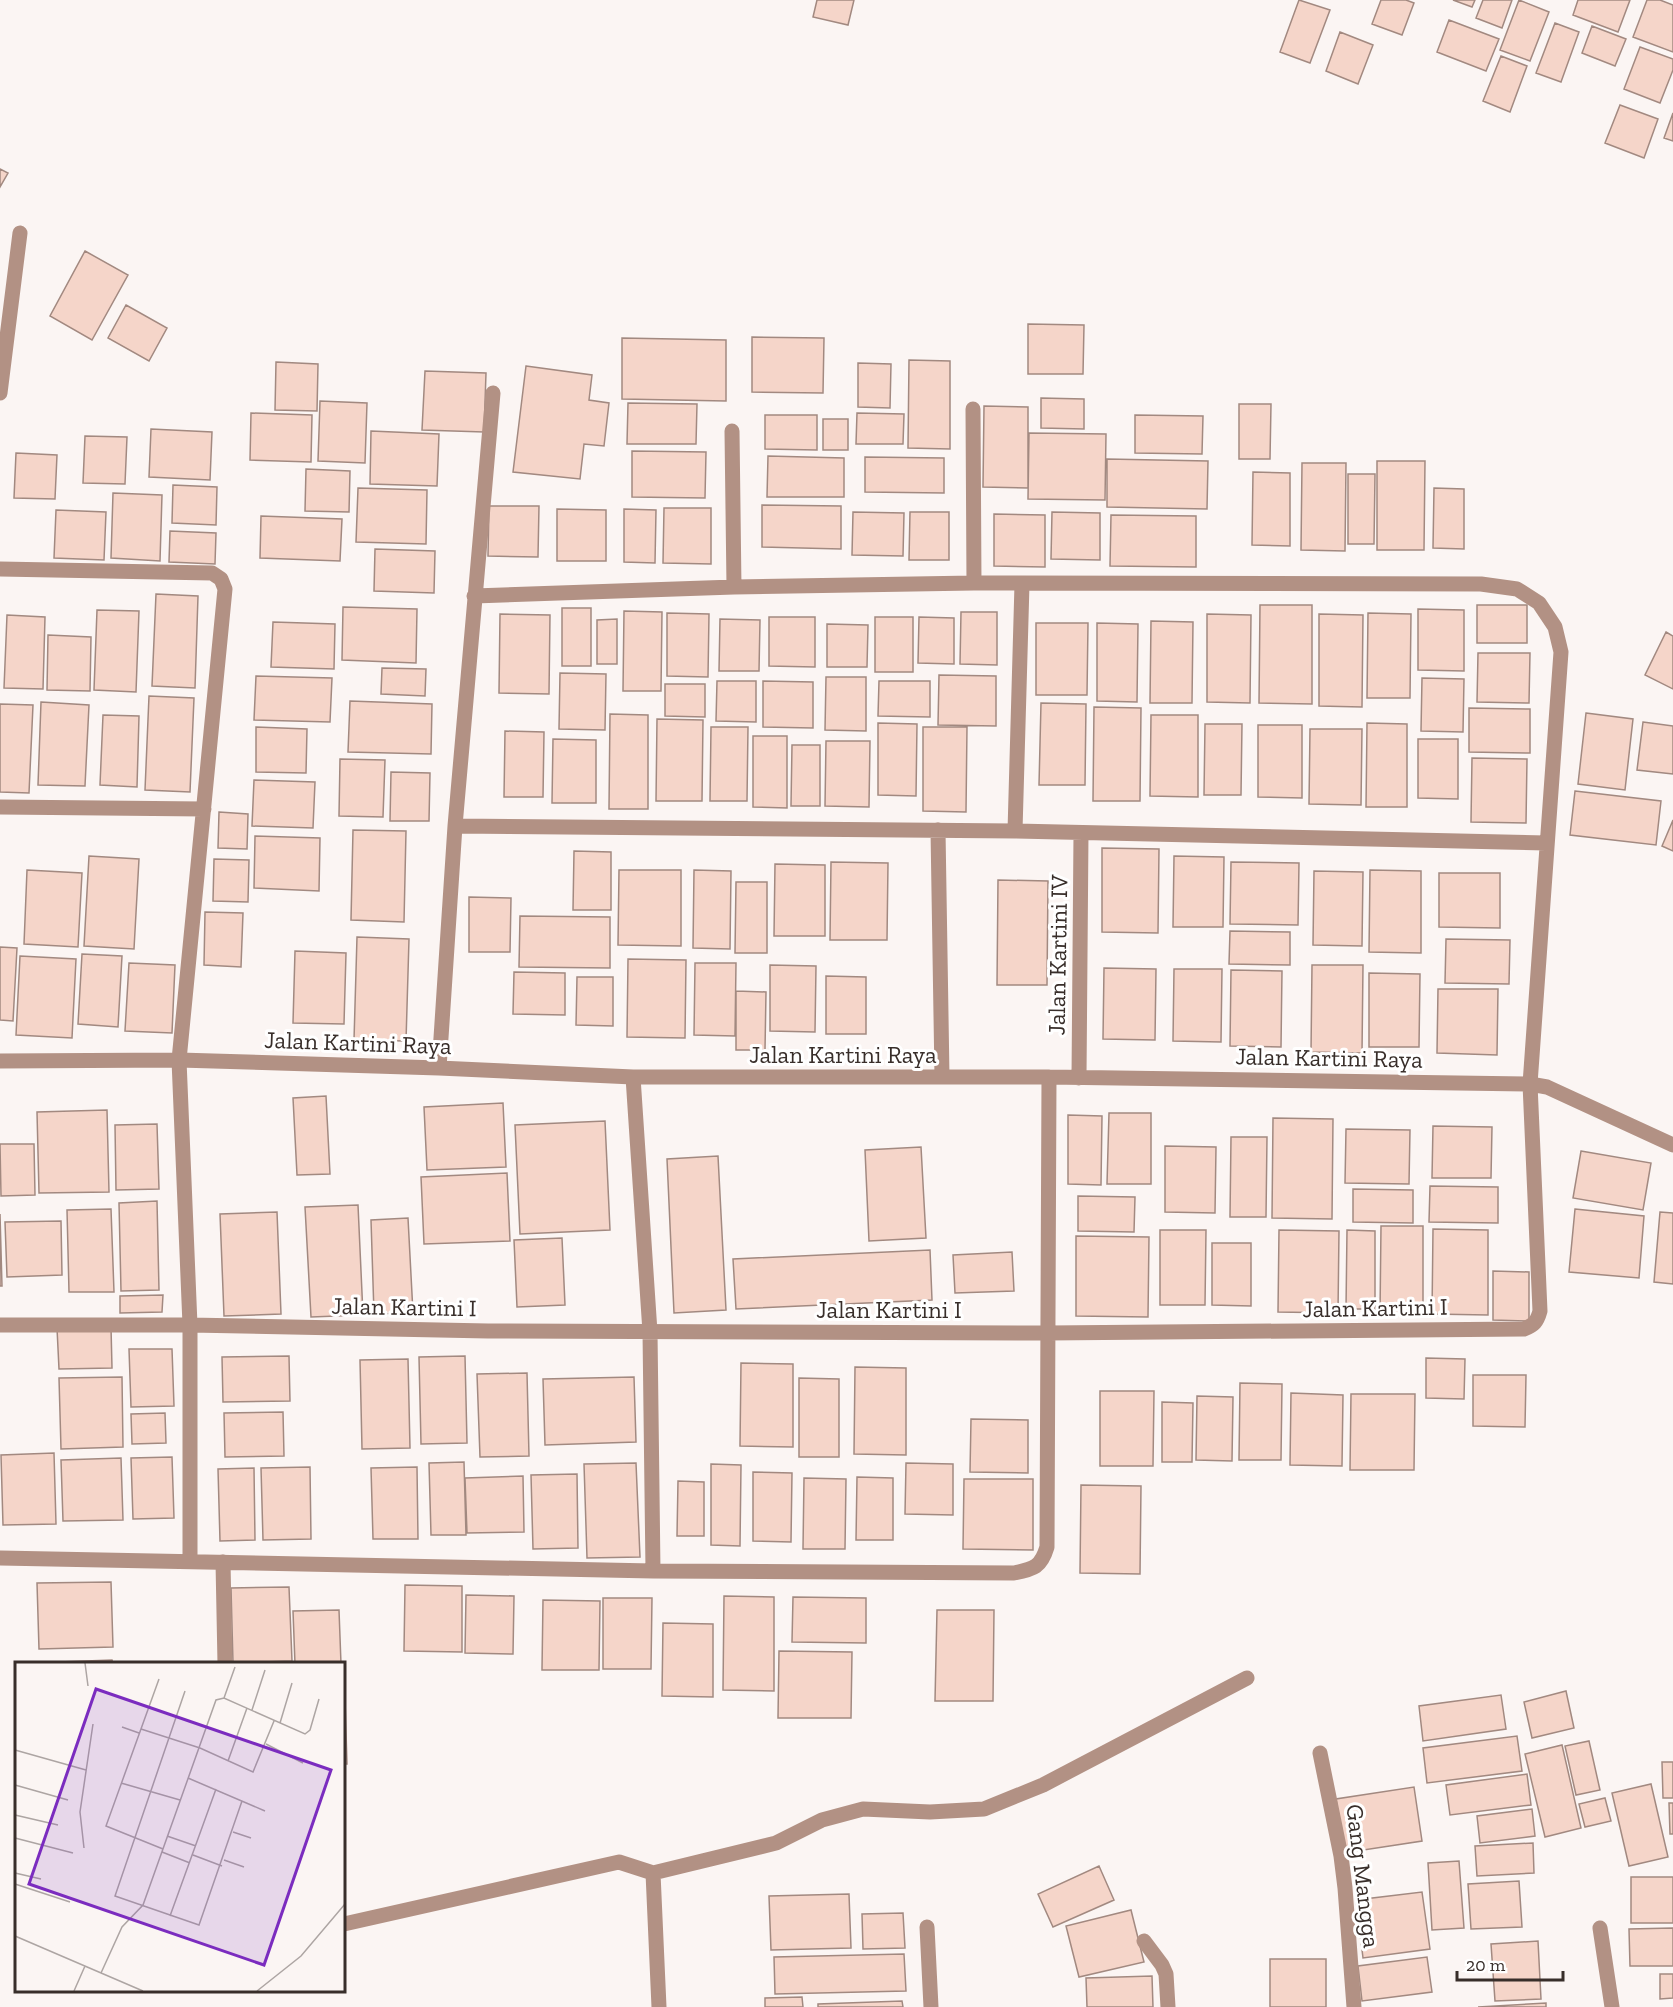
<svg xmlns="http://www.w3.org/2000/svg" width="1673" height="2007" font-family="'Zilla Slab',serif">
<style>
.building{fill:#f5d5c9;stroke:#a28980;stroke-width:1.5}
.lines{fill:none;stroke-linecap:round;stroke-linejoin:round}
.minor{stroke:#b29184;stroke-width:15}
.labels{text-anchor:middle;stroke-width:6;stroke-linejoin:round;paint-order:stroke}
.street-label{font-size:24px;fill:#382e2a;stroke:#fff}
.inset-road{fill:none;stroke:#ada5a3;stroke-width:1.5}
.view{fill:#7b2cbf;fill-opacity:0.15;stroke:#7b2cbf;stroke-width:3}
.inset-edge{fill:none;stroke:#382e2a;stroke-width:3}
</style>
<rect width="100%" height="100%" fill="#fbf5f3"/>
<!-- building -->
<path class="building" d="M817,0H854L848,25L813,17Z
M1299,0L1330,10L1310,63L1280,52Z
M1381,0H1406L1414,3L1402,35L1372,24Z
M1453,0H1475L1472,7Z
M1483,0H1512L1502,28L1476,18Z
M1519,0L1549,12L1530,61L1500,50Z
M1578,0H1630L1618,32L1573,15Z
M1647,0H1660L1673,5V52L1633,37Z
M1449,20L1499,39L1486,71L1437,52Z
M1555,23L1579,32L1561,82L1536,73Z
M1592,26L1626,39L1615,66L1582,53Z
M1340,32L1373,45L1358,84L1326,71Z
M1640,47L1673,59V70L1660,103L1624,89Z
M1501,56L1527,66L1510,112L1483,101Z
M1620,105L1658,119L1644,158L1605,143Z
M1673,113V141L1664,138Z
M0,169L8,173L0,187Z
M85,251L128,275L92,340L50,316Z
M126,305L167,328L149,361L108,338Z
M1028,324L1084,325L1083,374H1028Z
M752,337L824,338L823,393L752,392Z
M622,338L726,340V401L622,399Z
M909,360L950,361V449L908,448Z
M276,362L318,364L317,411L275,410Z
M858,363L891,364L890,408L858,407Z
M526,366L592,375L589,400L609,403L604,446L584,444L580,479L513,472Z
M425,371L486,373L484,432L422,430Z
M1041,398L1084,399V429L1041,428Z
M320,401L367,403L365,463L318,461Z
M628,403L697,404L696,444H627Z
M1239,404H1271L1270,459H1239Z
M984,406L1028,407V488L983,487Z
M251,413L312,415L311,462L250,460Z
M857,413L904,414L903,444H856Z
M765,415H817V450L765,449Z
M1135,415L1203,416L1202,454L1135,453Z
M823,419H848V450H823Z
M151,429L212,432L210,480L149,477Z
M371,431L439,434L437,486L370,484Z
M1029,433L1106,434L1105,500L1028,499Z
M85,436L127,437L125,484L83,483Z
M632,451L706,452L705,498L632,497Z
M16,453L57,455L55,499L14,498Z
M768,456L844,458V497H767Z
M865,457L944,458V493L865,492Z
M1107,459L1208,461L1207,509L1107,507Z
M1377,461H1425L1424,550H1377Z
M1302,463H1346L1345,551L1301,550Z
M306,469L350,471L349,512L305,511Z
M1253,472L1290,473V546L1252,545Z
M1348,474H1375L1374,544H1348Z
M173,485L217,487L216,525L172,523Z
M358,488L427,490L426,544L356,542Z
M1434,488L1464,489V549L1433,548Z
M113,493L162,495L160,561L111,558Z
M762,505L841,506V549L762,547Z
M489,506H539L538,557L488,556Z
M664,508H711V564L663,563Z
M557,509L606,510V561H557Z
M624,509L656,510L655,563L624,562Z
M56,510L106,512L104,560L54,558Z
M853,512L904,513L903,556L852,555Z
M910,512H949V560H909Z
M1052,512L1100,513V560L1051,559Z
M994,514L1045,515V567L994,566Z
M1111,515L1196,516V567L1110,566Z
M261,516L342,519L340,561L260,558Z
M170,531L216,533L215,564L169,562Z
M375,549L435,551L434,593L374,591Z
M156,594L198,596L195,688L152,686Z
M1260,605H1312V704L1259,703Z
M1477,605H1527V643H1477Z
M343,607L417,609L416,663L342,660Z
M562,608H591V666H562Z
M1418,609L1464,610V671L1418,670Z
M97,610L139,611L136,692L94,690Z
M624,611L662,612L661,691H623Z
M961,612H997V665L960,664Z
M667,613L709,614L708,677L667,676Z
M1368,613L1411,614L1410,698H1367Z
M500,614L550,615L549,694L499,693Z
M1207,614L1251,615L1250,703L1207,702Z
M1319,614L1363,615L1362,707L1319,706Z
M7,615L45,617L43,689L4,688Z
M769,617H815V667L769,666Z
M875,617H913V672H875Z
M919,617L954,618V664L918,663Z
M617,619V664H597V620Z
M720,619L760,620L759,671H719Z
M1151,621L1193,622L1192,703H1150Z
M273,622L335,624L334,669L271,667Z
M1036,623H1088L1087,695H1036Z
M1097,623L1138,624L1137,702L1097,701Z
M827,624L868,625L867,667H827Z
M1666,632L1673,636V689L1645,675Z
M48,635L91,637L90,691L47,690Z
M1478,653H1530L1529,703L1477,702Z
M382,668L426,669L425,696L381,694Z
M560,673L606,674L605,730L559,729Z
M939,675L996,676V726L938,725Z
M256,676L332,678L330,722L254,720Z
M826,677H866V731L825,730Z
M1422,678L1464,679L1463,732L1421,731Z
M717,681H756V722L716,721Z
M763,681L813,682V728L763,727Z
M879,681H930V717L878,716Z
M665,684H705V717L665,716Z
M149,696L194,698L190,792L145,790Z
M350,701L432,704L431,754L348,752Z
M41,702L89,705L85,786L38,785Z
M1041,703L1086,704L1085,785H1039Z
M0,704L33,705L29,793L0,792Z
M1094,707L1141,708L1140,801H1093Z
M1469,708L1530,709V753L1469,752Z
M1586,713L1633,719L1625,790L1578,784Z
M610,714L648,715V809H609Z
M103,715L139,716L137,787L100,785Z
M1151,715H1198V797L1150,796Z
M657,719L703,720L702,801H656Z
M1643,722L1673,726V774L1637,770Z
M878,723L917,724L916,796L878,795Z
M1367,723L1407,724V807H1366Z
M1205,724H1242L1241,795H1204Z
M1258,725H1302V798L1258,797Z
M256,727L307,729L306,773L256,772Z
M711,727H748L747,801H710Z
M923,727H967L966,812L923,811Z
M1310,729H1362L1361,805L1309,804Z
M505,731L544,732L543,797H504Z
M753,736H787V808L753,807Z
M553,739L596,740V803H552Z
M1418,739H1458V799L1418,798Z
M826,741H870L869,807L825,806Z
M792,745H820V806H791Z
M1472,758L1527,759L1526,823L1471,822Z
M340,759L385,760L383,817L339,816Z
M391,772L430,773L429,821H390Z
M254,780L315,782L313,828L252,826Z
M1575,791L1661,801L1656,845L1570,835Z
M219,812L248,814L247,849L218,848Z
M1673,820V851L1662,846Z
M353,830L406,831L404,922L351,920Z
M255,836L320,838L319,891L254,888Z
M1102,848L1159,849L1158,933L1102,932Z
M574,851L611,852V910H573Z
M89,856L139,859L134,949L84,946Z
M1174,856L1224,857L1223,927H1173Z
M214,859L249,860L248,902L213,901Z
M831,862L888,863L887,940H830Z
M1231,862L1299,863L1298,925L1230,924Z
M775,864L825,865V936H774Z
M27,870L82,873L78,947L24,944Z
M619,870H681V946L618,945Z
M694,870L731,871L730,949L693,948Z
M1370,870L1421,871V953L1369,952Z
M1314,871L1363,872L1362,946L1313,945Z
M1439,873H1500V928L1439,927Z
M998,880L1048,881L1047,985H997Z
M736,882H767V953H735Z
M469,897L511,898L510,952H469Z
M205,912L243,913L241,967L204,965Z
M520,916L610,917V968L519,967Z
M1230,931L1290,932V965L1229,964Z
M357,937L409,939L406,1041L354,1040Z
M1446,939L1510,940L1509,984L1445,983Z
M0,947L17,948L13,1021L0,1020Z
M295,951L346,953L344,1024L293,1023Z
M82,954L122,956L118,1027L78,1024Z
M20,956L76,959L72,1038L16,1035Z
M628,959L686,960L685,1038L627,1037Z
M129,963L175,965L172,1033L125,1031Z
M695,963H736L735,1036L694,1035Z
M770,965L816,966L815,1032L770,1031Z
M1312,965H1363L1362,1053L1311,1052Z
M1104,968L1156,969L1155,1040L1103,1039Z
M1174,969H1222L1221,1042L1173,1041Z
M1231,970L1282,971L1281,1047L1230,1046Z
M514,972L565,973V1015L513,1014Z
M1369,973L1420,974L1419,1047H1369Z
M826,976L866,977V1034H826Z
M577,977H613V1026L576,1025Z
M1438,989H1498L1497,1055L1437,1053Z
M736,991L766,992L765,1050H736Z
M326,1096L330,1174L297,1175L293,1098Z
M503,1103L506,1167L427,1170L424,1107Z
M107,1110L109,1192L39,1193L37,1112Z
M1109,1113H1151V1184H1107Z
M1068,1115L1102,1116L1101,1185L1068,1184Z
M1273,1118L1333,1119L1332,1219L1272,1218Z
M605,1121L610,1230L520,1234L515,1125Z
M157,1124L159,1189L116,1190L115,1125Z
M1433,1126L1492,1127L1491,1178H1432Z
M1346,1129L1410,1130L1409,1184L1345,1183Z
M1231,1137H1267L1266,1217H1230Z
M0,1144H34L35,1195L1,1196Z
M1165,1146L1216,1147L1215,1213L1165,1212Z
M921,1147L926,1238L869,1241L865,1150Z
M1581,1151L1651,1163L1643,1210L1573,1198Z
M718,1156L726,1310L674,1313L667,1159Z
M507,1173L510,1241L424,1244L421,1177Z
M1430,1186L1498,1187V1223L1429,1222Z
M1353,1189L1413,1190V1223L1353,1222Z
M1078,1196L1135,1197L1134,1232L1078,1231Z
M157,1201L159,1290L121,1291L119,1203Z
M358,1205L363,1315L311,1317L305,1207Z
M111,1209L114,1292H69L67,1210Z
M1575,1209L1644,1216L1639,1278L1569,1272Z
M277,1212L281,1314L224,1316L220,1214Z
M1660,1212L1673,1213V1284L1654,1282Z
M0,1214L2,1286H0Z
M408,1218L413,1313L374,1314L371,1220Z
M61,1221L62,1275L7,1277L5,1222Z
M1381,1226H1423V1314H1380Z
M1433,1229L1488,1230V1315L1432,1314Z
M1160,1230H1206L1205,1305H1160Z
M1279,1230L1339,1231L1338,1313L1278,1312Z
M1347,1230L1375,1231V1309H1346Z
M1076,1236L1149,1237L1148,1317L1076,1316Z
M562,1238L565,1305L517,1307L514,1240Z
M1212,1243H1251V1306L1212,1305Z
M930,1250L932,1300L736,1309L733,1259Z
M1012,1252L1014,1291L955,1293L953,1255Z
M1493,1271L1529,1272V1321L1493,1320Z
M163,1295L162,1312L120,1313V1296Z
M111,1327L112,1368L59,1369L57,1328Z
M129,1349H172L174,1406L131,1407Z
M289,1356L290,1401L223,1402L222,1357Z
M465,1356L467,1443L421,1444L419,1357Z
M1426,1358L1465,1359L1464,1399L1426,1398Z
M408,1359L410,1448L362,1449L360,1360Z
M741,1363L793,1364V1447L740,1446Z
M855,1367L906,1368V1455L854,1454Z
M527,1373L529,1456L480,1457L477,1374Z
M1473,1375H1526L1525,1427L1473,1426Z
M122,1377L123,1447L61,1449L59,1378Z
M634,1377L636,1442L545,1445L543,1379Z
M799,1378L839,1379V1457H799Z
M1240,1383L1282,1384L1281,1460H1239Z
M1100,1391H1154L1153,1466H1100Z
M1291,1393L1343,1395L1342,1466L1290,1465Z
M1351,1394H1415L1414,1470H1350Z
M1197,1396L1233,1397L1232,1461L1196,1460Z
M1162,1402L1193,1403L1192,1462H1162Z
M283,1412L284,1456L225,1457L224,1413Z
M165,1413L166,1443L132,1444L131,1414Z
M971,1419L1028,1420V1473L970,1472Z
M54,1453L56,1524L3,1525L1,1455Z
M172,1457L174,1518L133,1519L131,1458Z
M121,1458L123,1520L63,1521L61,1460Z
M464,1462L466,1535H431L429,1463Z
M636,1463L640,1557L587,1558L584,1464Z
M906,1463L953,1464V1515L905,1514Z
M711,1464L741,1465L740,1546L711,1545Z
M310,1467L311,1539L263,1540L261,1468Z
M417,1467L418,1539H373L371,1468Z
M254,1468L255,1540L220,1541L218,1469Z
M753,1472L792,1473L791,1542L753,1541Z
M577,1474L578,1548L533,1549L531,1475Z
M523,1476L524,1532L467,1533L465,1478Z
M857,1477L893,1478V1540H856Z
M804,1478L846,1479L845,1549H803Z
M964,1479H1033V1550L963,1549Z
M678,1481L704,1482V1536H677Z
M1081,1485L1141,1486L1140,1574L1080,1573Z
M111,1582L113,1647L39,1649L37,1583Z
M405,1585L462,1586V1652L404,1651Z
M289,1587L292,1661L233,1663L231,1588Z
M466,1595L514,1596L513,1654L465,1653Z
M724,1596L774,1597V1691L723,1690Z
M793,1597L866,1598V1643L792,1642Z
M603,1598H652L651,1669H603Z
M543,1600L600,1601L599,1670H542Z
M339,1610L341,1664H295L293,1611Z
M937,1610H994L993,1701H935Z
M663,1623L713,1624V1697L662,1696Z
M779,1651L852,1652L851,1718H778Z
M112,1660L113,1664H59V1662Z
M1566,1691L1574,1728L1532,1738L1524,1702Z
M1501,1695L1506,1729L1423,1741L1419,1706Z
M344,1700H345L347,1764H344Z
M1517,1736L1522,1771L1427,1783L1423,1748Z
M1589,1741L1600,1790L1576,1795L1565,1746Z
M1562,1745L1581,1828L1545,1837L1525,1754Z
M1662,1762H1673V1798H1663Z
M1527,1774L1531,1805L1450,1815L1446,1785Z
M1651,1784L1668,1857L1629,1866L1612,1793Z
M1414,1787L1422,1841L1344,1853L1336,1799Z
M1605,1798L1611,1821L1585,1827L1579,1804Z
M1669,1803H1673V1834H1670Z
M1532,1809L1535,1836L1480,1843L1477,1816Z
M1533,1843L1534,1873L1477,1876L1475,1846Z
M1459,1861L1464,1928L1432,1930L1428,1863Z
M1099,1866L1114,1900L1053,1927L1038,1894Z
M1631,1877H1673V1923H1631Z
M1519,1881L1522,1927L1471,1929L1468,1884Z
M1422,1892L1430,1949L1363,1958L1356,1900Z
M849,1894L851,1948L771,1950L769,1896Z
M1131,1910L1144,1962L1079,1977L1066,1926Z
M903,1913L905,1948L863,1949L862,1914Z
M1673,1928V1966H1630L1629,1929Z
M1538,1941L1541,1999L1495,2001L1491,1944Z
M904,1954L906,1991L775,1994L774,1957Z
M1427,1957L1432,1992L1362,2001L1358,1966Z
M1270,1959H1326V2007H1270Z
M1660,1974H1673V1998L1660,1999Z
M1152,1976L1153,2007H1087L1086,1978Z
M802,1997L803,2007H765V1998Z
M902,2001L903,2007H818V2004Z
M1546,2003V2007H1478Z"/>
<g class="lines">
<!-- minor -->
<path class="minor" d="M0,393L20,233
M973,409L974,583
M732,431L734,587
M0,569L212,573L221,579L225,589L179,1060L190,1325V1561
M0,807L204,809
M455,826L1015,831L1546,843
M938,830L942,1077
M1015,831L1022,584
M0,1061L179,1060L439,1068L633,1077H1049L1530,1084L1547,1087L1673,1145
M439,1068L455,826L493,393
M633,1077L650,1332L653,1571
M1079,1078L1081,833
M0,1325H190L488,1331L1048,1333L1524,1329C1534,1325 1537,1322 1540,1311L1530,1084L1561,652L1555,627L1539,603L1517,589L1481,584L974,583L734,587L474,596
M0,1558L653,1571L1014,1573C1034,1569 1041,1567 1047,1547L1049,1077
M223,1562L225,1664
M1320,1753L1341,1856L1345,1888L1354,2007
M653,1873L659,2007
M344,1924L619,1862L653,1873L776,1843L822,1820L863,1809L930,1812L984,1809L1043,1785L1247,1678
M927,1927L931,2007
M1600,1928L1612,2007
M1144,1941L1162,1965L1166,1974L1168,2007"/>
</g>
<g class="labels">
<!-- street labels -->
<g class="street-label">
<text transform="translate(1058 955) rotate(-89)" y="8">Jalan Kartini IV</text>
<text transform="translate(358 1043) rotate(2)" y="8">Jalan Kartini Raya</text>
<text x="843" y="1063">Jalan Kartini Raya</text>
<text transform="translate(1329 1058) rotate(1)" y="8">Jalan Kartini Raya</text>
<text transform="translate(404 1307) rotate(1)" y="8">Jalan Kartini I</text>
<text transform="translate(1375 1308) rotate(-1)" y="8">Jalan Kartini I</text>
<text x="889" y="1318">Jalan Kartini I</text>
<text transform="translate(1363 1876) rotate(83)" y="8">Gang Mangga</text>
</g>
</g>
<!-- overview -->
<g transform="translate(15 1662)">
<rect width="330" height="330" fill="#fbf5f3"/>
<path class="inset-road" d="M70,1L73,24M144,17L91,164L148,187M170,29L100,234L184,263L227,139M209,36L220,5M237,48L250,8M265,61L277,21M107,65L124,71M126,67L185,86L238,110L259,59M251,82L288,101M0,88L71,108M213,99L232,46M173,116L250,149M106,121L165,138M0,123L53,138M0,153L43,163M218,170L236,176M152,174L181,184M0,176L58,191M69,186L65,150L78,62M147,190L175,201M178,193L207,204M209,198L229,205M0,211L26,217M0,222L55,240M155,254L201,127M0,274L128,329M86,311L107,265L128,243L201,38L209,36L290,72L295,68L304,37M59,329L70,304M242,329L286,294L330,242"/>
<path class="view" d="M81,27L316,108L249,303L14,222Z"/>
<rect width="330" height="330" class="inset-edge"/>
</g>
<!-- scale -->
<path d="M1457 1971v9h106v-9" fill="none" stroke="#382e2a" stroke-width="3"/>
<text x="1466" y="1971" font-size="18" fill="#382e2a" stroke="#ffffff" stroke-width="4.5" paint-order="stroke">20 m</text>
</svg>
